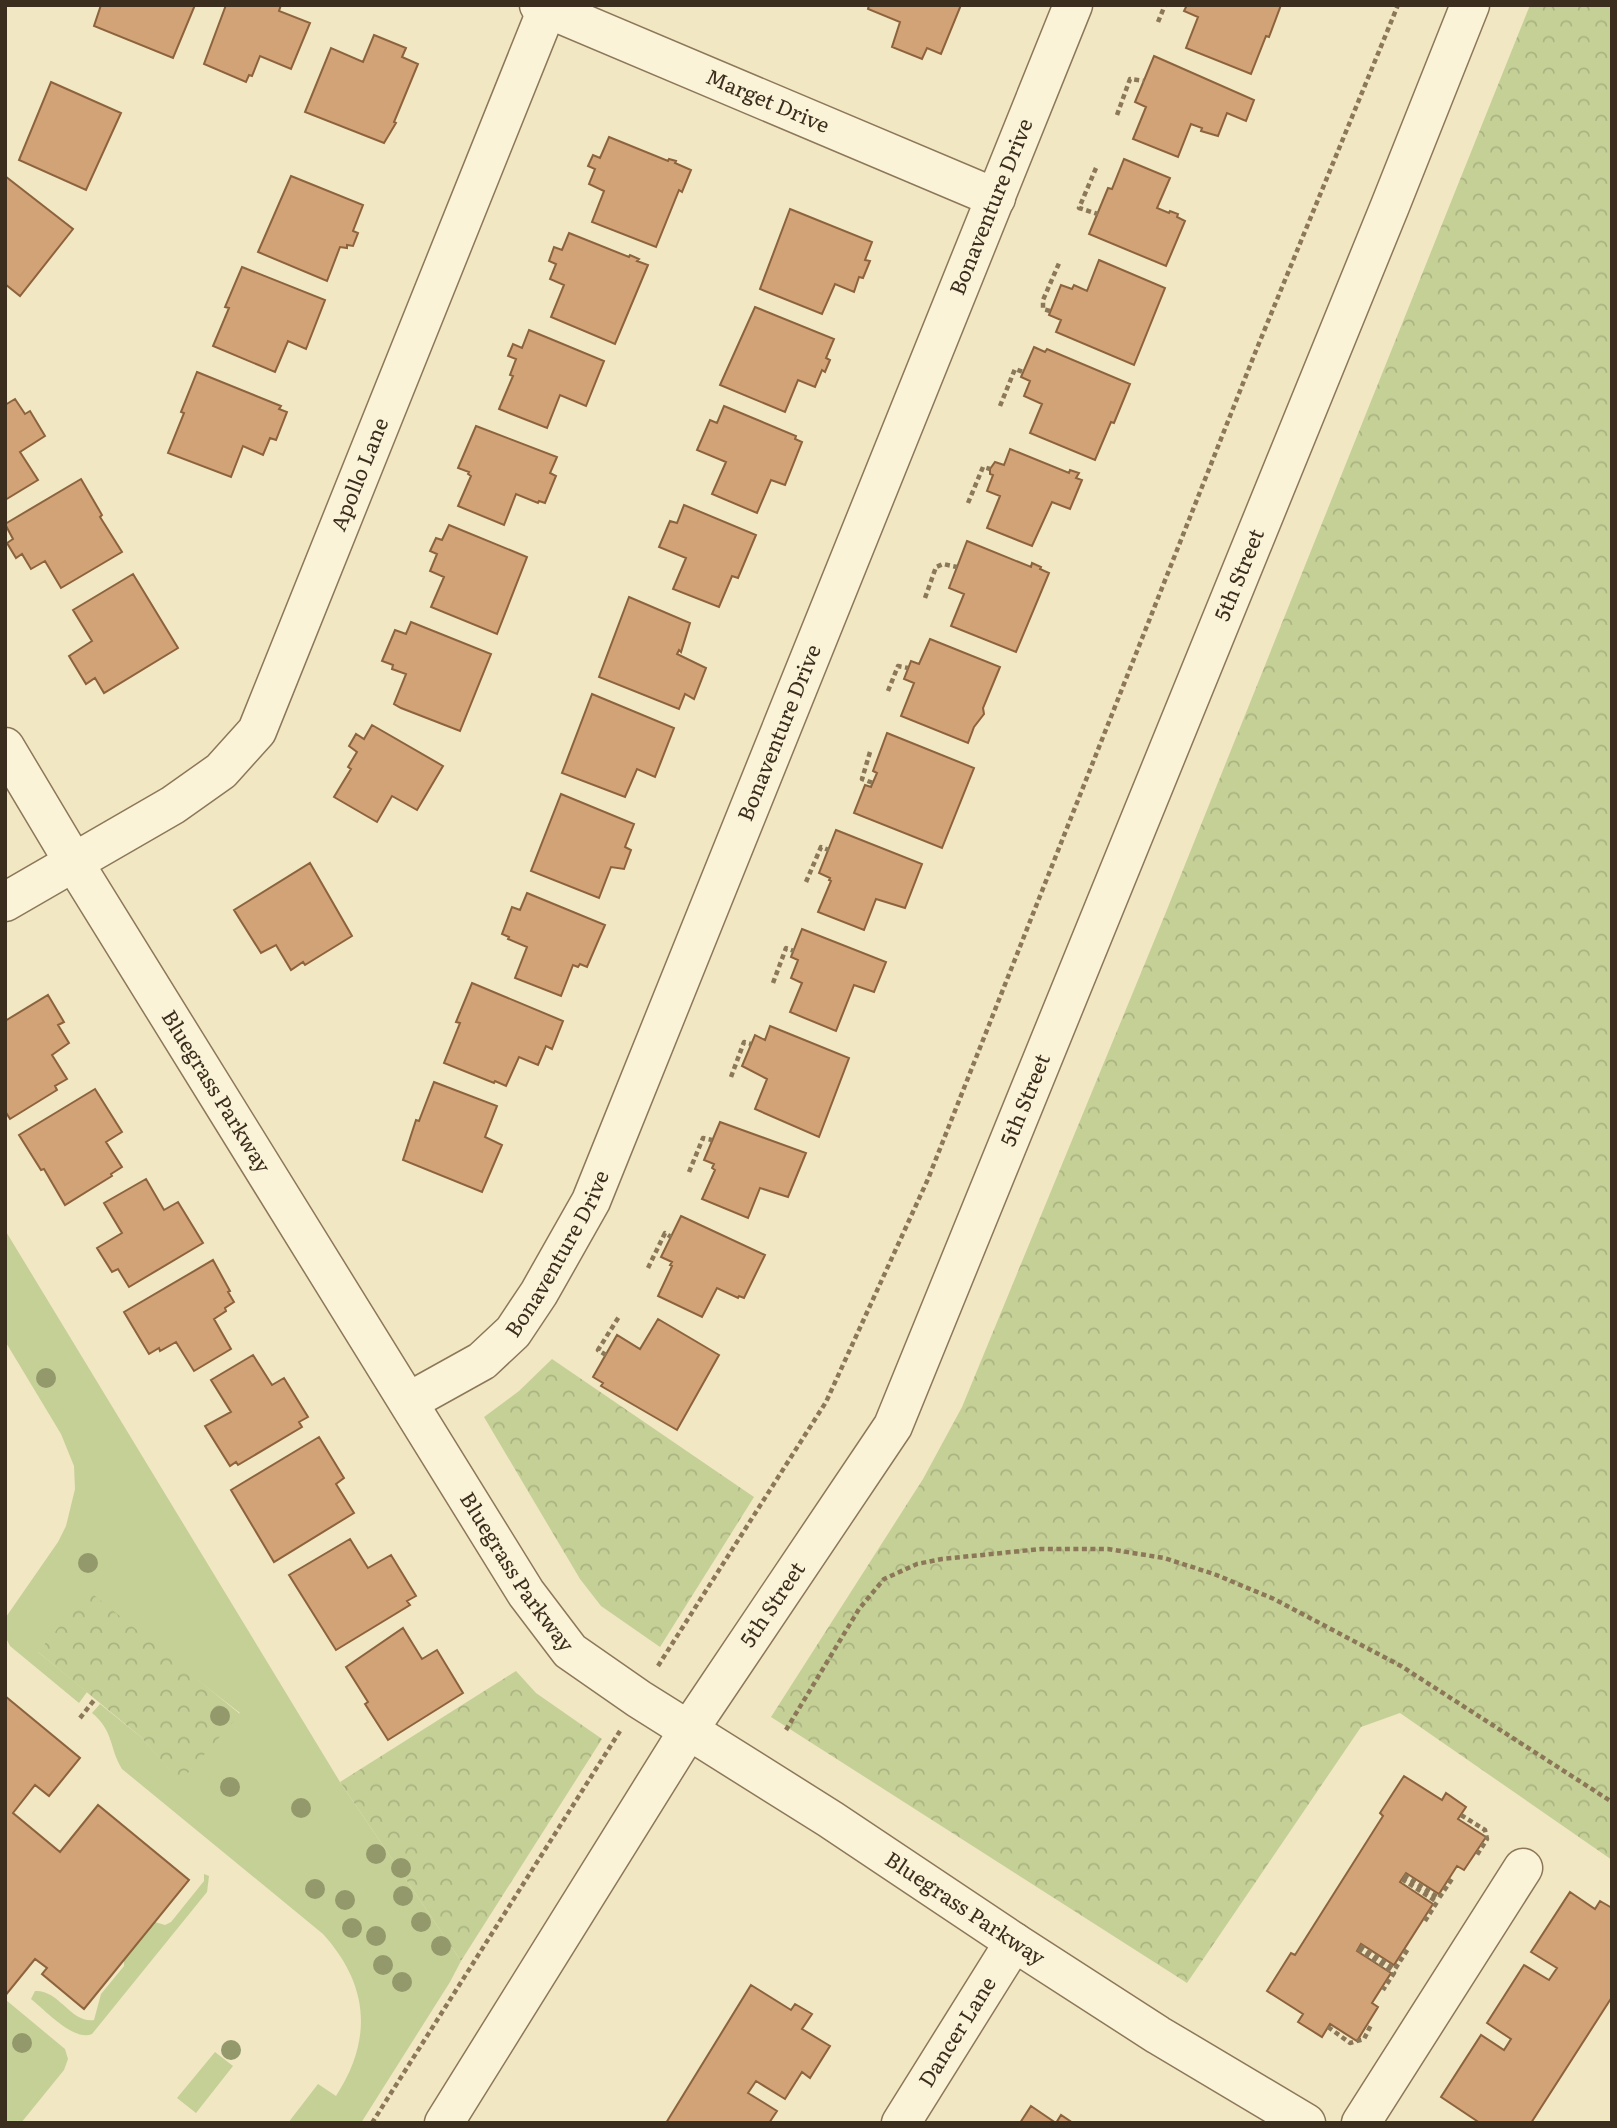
<svg xmlns="http://www.w3.org/2000/svg" width="1617" height="2128" font-family="Literata,serif">
<style>
.grass{fill:#c5d096}
.park{fill:url(#park-crowns)}
.building{fill:#d1a377;stroke:#8d633d;stroke-width:2}
.lines{fill:none;stroke-linecap:round;stroke-linejoin:round}
.minor-casing{stroke:#8c7859;stroke-width:41}
.path{stroke:#8c7859;stroke-width:4.5;stroke-dasharray:5 3.5;stroke-linecap:butt}
.minor{stroke:#fbf3d7;stroke-width:38}
.tree{fill:#94996b}
.labels{text-anchor:middle;stroke-width:5;stroke-linejoin:round;paint-order:stroke}
.street-label{font-size:21px;fill:#3b2e1e;stroke:#f8f0d3}
</style>
<defs>
<pattern id="park-crowns" width="20" height="18" patternUnits="userSpaceOnUse" patternTransform="scale(1.75)"><rect width="20" height="18" fill="#c5d096"/><path d="M2 6a3 3 0 1 1 6 0M12 15a3 3 0 1 1 6 0" fill="none" stroke="#aab381"/></pattern>
</defs>
<rect width="100%" height="100%" fill="#f1e7c3"/>
<!-- grass -->
<path class="grass" d="M5,1230L340,1782L461,1961L450,1982L361,2123H288L318,2084L336,2096C373,2039 369,1985 323,1934L122,1769C109,1748 114,1731 92,1713L100,1704L141,1737L180,1781L240,1713L191,1675L38,1652L87,1692L79,1703L10,1646L5,1636L6,1617L58,1542L66,1526L75,1489L74,1466L61,1434L5,1341Z
M204,1874L209,1876L207,1892L92,2034C74,2042 45,2010 31,1999L35,1991C60,1990 70,2023 94,2020L101,1994L124,1966V1960L155,1922L165,1925L171,1922L204,1881Z
M6,2000L65,2049L68,2059L64,2070L21,2123H5Z
M215,2052L233,2066L196,2113L177,2098Z"/>
<!-- park -->
<path class="park" d="M1530,5H1612V1860L1400,1713L1361,1727L1187,1983L771,1717L923,1479L962,1407L1164,917Z
M552,1359L754,1497L660,1647L601,1606L580,1579L484,1417L519,1391Z
M89,1591L240,1714L180,1782L141,1737L38,1652Z
M516,1671L536,1693L602,1739L461,1961L340,1782Z"/>
<!-- building -->
<path class="building" d="M101,5H195L173,58L94,26Z
M226,5H281L279,11L310,23L291,69L260,56L252,76L249,75L246,82L204,64Z
M869,5H961L941,54L927,48L922,59L892,47L900,22L868,9Z
M1187,5H1281L1269,37L1266,36L1251,74L1186,48L1198,17L1184,11Z
M374,35L406,48L402,57L418,64L394,122L396,123L384,143L305,112L331,48L363,62Z
M1154,56L1254,100L1246,121L1227,113L1218,136L1201,131L1202,128L1191,124L1178,157L1133,139L1146,107L1135,102Z
M51,82L121,113L86,190L19,160Z
M609,137L668,161L669,159L676,161L675,163L691,170L682,192L679,190L656,247L592,222L604,191L589,184L595,169L588,166L593,155L600,158Z
M1124,159L1170,178L1157,208L1169,213L1170,211L1178,214L1177,217L1185,221L1166,266L1089,234L1108,188L1112,189Z
M5,176L73,229L20,296L5,284Z
M291,176L363,205L353,231L358,233L353,246L347,245V248L340,247L327,281L258,252Z
M790,209L872,242L865,260L870,261L863,278L859,277L854,292L835,284L822,314L760,289Z
M569,233L629,257L630,255L639,259L637,261L648,265L615,344L551,317L564,285L550,279L556,264L549,261L554,247L562,250Z
M1099,260L1165,288L1134,365L1056,332L1061,320L1049,315L1061,285L1072,289L1074,285L1087,291Z
M242,267L325,300L306,349L288,341L275,372L213,346L229,308L225,307Z
M755,307L834,339L826,358L830,360L825,372L822,370L815,387L798,380L785,412L720,385Z
M529,330L604,361L586,406L560,395L547,428L499,409L513,376L510,375L516,359L508,356L513,344L522,348Z
M1034,347L1045,352L1047,349L1130,384L1114,423L1111,422L1095,460L1030,433L1042,404L1024,396L1030,381L1021,377Z
M197,372L281,406L279,409L287,412L276,440L270,438L263,455L243,446L231,477L168,453L184,413L181,412Z
M15,399L25,414L30,411L45,436L20,452L38,480L5,500V405Z
M724,406L796,436L795,439L802,442L785,485L771,480L757,513L712,494L726,462L697,450L710,420L717,423Z
M476,426L557,457L550,473L556,476L545,503L539,501L538,503L516,494L504,525L458,506L471,476L468,474L469,472L458,468Z
M1010,449L1069,473L1070,470L1079,473L1076,478L1082,480L1070,509L1052,502L1032,546L987,528L1000,496L987,491L993,475L990,474V469L995,462L1004,465Z
M81,479L102,515L100,517L122,552L61,588L45,561L31,569L22,554L16,558L7,543L13,539L5,524Z
M684,505L756,535L738,578L732,576L719,607L673,589L686,558L659,547L670,521L677,523Z
M449,525L527,557L497,634L431,607L444,577L430,571L437,554L430,551L436,538L442,540Z
M967,541L1031,567L1032,563L1041,567L1040,569L1049,573L1016,652L951,626L964,594L949,588Z
M133,574L178,648L104,693L95,678L86,684L69,656L92,641L73,610Z
M629,597L690,623L681,652L679,650L677,654L706,668L694,699L685,694L679,709L599,677Z
M411,622L491,654L460,731L401,708L394,704L406,674L392,669L393,665L382,661L395,630L406,634Z
M930,639L1000,667L983,708L984,714L974,727L968,743L901,716L914,683L904,679L911,661L919,664Z
M592,694L674,728L655,777L637,769L625,797L562,773Z
M372,725L443,766L417,810L392,796L377,822L334,797L351,769L348,767L357,752L349,746L356,734L364,739Z
M887,733L974,768L942,848L854,813L865,785L871,787L877,773L873,771Z
M561,794L634,824L625,847L631,850L624,869L611,867L599,898L531,871Z
M836,830L922,864L905,908L876,899L864,930L818,912L831,881L829,880L830,878L819,873Z
M310,863L352,936L305,965L303,962L291,970L276,945L261,953L234,910Z
M527,893L605,925L587,967L580,964L578,967L573,965L561,996L515,978L527,947L508,939L509,937L502,934L512,907L520,910Z
M802,929L886,962L874,992L854,985L836,1031L790,1012L802,983L791,978L798,960L791,957Z
M472,983L563,1021L552,1049L546,1046L538,1065L519,1057L506,1086L495,1081L494,1083L444,1063L460,1023L456,1022Z
M48,995L64,1022L58,1025L69,1043L52,1055L67,1079L55,1086L57,1090L10,1119L5,1111V1021Z
M770,1026L849,1058L819,1137L755,1109L767,1079L742,1066L755,1035L765,1040Z
M434,1082L497,1106L485,1137L502,1145L482,1192L403,1160L416,1120L419,1121Z
M95,1089L122,1132L106,1142L122,1167L111,1174L112,1176L65,1205L44,1169L41,1170L19,1135Z
M720,1122L806,1153L788,1197L760,1188L748,1218L702,1199L715,1170L712,1168L714,1164L704,1160Z
M146,1179L164,1210L178,1202L203,1243L129,1287L118,1269L112,1272L97,1248L122,1233L104,1203Z
M681,1216L765,1255L744,1298L739,1296L738,1298L717,1288L702,1317L658,1296L672,1266L670,1265L672,1262L661,1257Z
M213,1260L230,1291L228,1292L234,1302L225,1308L226,1311L214,1319L231,1349L194,1371L176,1342L160,1351L159,1348L149,1354L124,1312Z
M658,1319L719,1355L677,1430L601,1386L603,1383L593,1377L617,1335L640,1349Z
M253,1355L272,1385L284,1378L308,1417L299,1422L302,1427L238,1465L236,1462L230,1466L205,1426L231,1412L211,1380Z
M319,1437L344,1478L336,1484L354,1513L274,1562L231,1490Z
M350,1539L368,1568L391,1555L416,1596L407,1601L410,1605L336,1650L289,1575Z
M403,1628L422,1659L437,1650L463,1693L388,1740L365,1704L368,1702L346,1667Z
M5,1696L80,1758L49,1796L35,1785L13,1813L60,1852L98,1805L189,1880L84,2009L42,1974L47,1968L35,1959L5,1996Z
M1404,1776L1442,1800L1446,1793L1466,1807L1458,1819L1486,1837L1464,1870L1457,1866L1439,1894L1406,1873L1400,1882L1433,1904L1394,1965L1361,1944L1357,1951L1391,1973L1372,2003L1378,2007L1357,2041L1330,2024L1322,2037L1298,2022L1303,2014L1267,1991L1291,1953L1295,1955L1383,1816L1380,1813Z
M1570,1892L1595,1909L1600,1901L1612,1908V1997L1531,2123H1480L1441,2097L1481,2035L1504,2050L1511,2039L1487,2023L1524,1965L1549,1980L1557,1968L1531,1952Z
M751,1985L791,2010L795,2004L812,2014L802,2029L830,2046L810,2078L802,2072L785,2099L756,2081L748,2093L777,2111L769,2123H666Z
M1031,2106L1056,2123L1061,2115L1073,2123H1020Z"/>
<g class="lines">
<!-- minor casing -->
<g class="minor-casing">
<g id="minor">
<path id="s1" d="M539,5L996,198"/>
<path id="s2" d="M5,747L73,861L526,1593L570,1651L639,1699L830,1819L1014,1942L1158,2035L1306,2123"/>
<path id="s3" d="M5,902L173,805L221,771L257,731L547,9"/>
<path id="s4" d="M410,1401L482,1361L513,1332L539,1293L591,1201L1073,5"/>
<path id="s5" d="M444,2123L688,1731L893,1426L1390,206L1470,5"/>
<path id="s6" d="M901,2123L1014,1942"/>
<path d="M1361,2123L1523,1868"/>
</g>
</g>
<!-- path -->
<path class="path" d="M1158,22L1165,5
M1117,115L1130,79L1144,81
M1096,168L1079,208L1098,214
M1050,311L1043,309V300L1060,261
M1000,406L1015,369L1023,372
M968,503L983,467L990,469
M925,598L936,567L943,564L957,567
M888,691L898,666L908,668
M870,752L862,779L873,783
M806,882L821,847L829,850
M773,983L786,948L794,951
M731,1077L744,1042L751,1044
M689,1172L703,1138L712,1140
M648,1268L665,1233L671,1237
M606,1355L598,1350L620,1315
M658,1666L826,1402L928,1179L1255,353L1398,5
M80,1718L95,1699
M786,1730L859,1609L884,1579L917,1564L942,1559L1041,1549H1108L1164,1558L1214,1574L1274,1599L1401,1666L1612,1802
M1461,1815L1485,1830L1487,1839L1477,1855
M1404,1875L1439,1898L1452,1879
M1402,1879L1437,1902L1425,1921
M1360,1946L1395,1969L1408,1949
M1358,1949L1394,1973L1383,1990
M1328,2027L1350,2043L1364,2039L1371,2025
M372,2123L620,1731"/>
<!-- minor -->
<use href="#minor" class="minor"/>
</g>
<!-- trees -->
<g class="tree">
<circle cx="46" cy="1378" r="10"/>
<circle cx="88" cy="1563" r="10"/>
<circle cx="220" cy="1716" r="10"/>
<circle cx="230" cy="1787" r="10"/>
<circle cx="301" cy="1808" r="10"/>
<circle cx="376" cy="1854" r="10"/>
<circle cx="401" cy="1868" r="10"/>
<circle cx="315" cy="1889" r="10"/>
<circle cx="403" cy="1896" r="10"/>
<circle cx="345" cy="1900" r="10"/>
<circle cx="421" cy="1922" r="10"/>
<circle cx="352" cy="1928" r="10"/>
<circle cx="376" cy="1936" r="10"/>
<circle cx="441" cy="1946" r="10"/>
<circle cx="383" cy="1965" r="10"/>
<circle cx="402" cy="1982" r="10"/>
<circle cx="22" cy="2043" r="10"/>
<circle cx="231" cy="2050" r="10"/>
</g>
<g class="labels">
<!-- street labels -->
<g class="street-label">
<text dy="7" stroke="none"><textPath href="#s1" startOffset="248">Marget Drive</textPath></text>
<text dy="7" stroke="none"><textPath href="#s4" startOffset="1349">Bonaventure Drive</textPath></text>
<text dy="7" stroke="none"><textPath href="#s3" startOffset="583">Apollo Lane</textPath></text>
<text dy="7" stroke="none"><textPath href="#s5" startOffset="1748">5th Street</textPath></text>
<text dy="7" stroke="none"><textPath href="#s4" startOffset="782">Bonaventure Drive</textPath></text>
<text dy="7" stroke="none"><textPath href="#s2" startOffset="404">Bluegrass Parkway</textPath></text>
<text dy="7" stroke="none"><textPath href="#s5" startOffset="1181">5th Street</textPath></text>
<text dy="7" stroke="none"><textPath href="#s4" startOffset="215">Bonaventure Drive</textPath></text>
<text dy="7" stroke="none"><textPath href="#s2" startOffset="971">Bluegrass Parkway</textPath></text>
<text dy="7" stroke="none"><textPath href="#s5" startOffset="614">5th Street</textPath></text>
<text dy="7" stroke="none"><textPath href="#s2" startOffset="1538">Bluegrass Parkway</textPath></text>
<text dy="7" stroke="none"><textPath href="#s6" startOffset="107">Dancer Lane</textPath></text>
</g>
</g>
<!-- border -->
<rect width="1617" height="2128" fill="none" stroke="#3b2e1e" stroke-width="14"/>
</svg>
